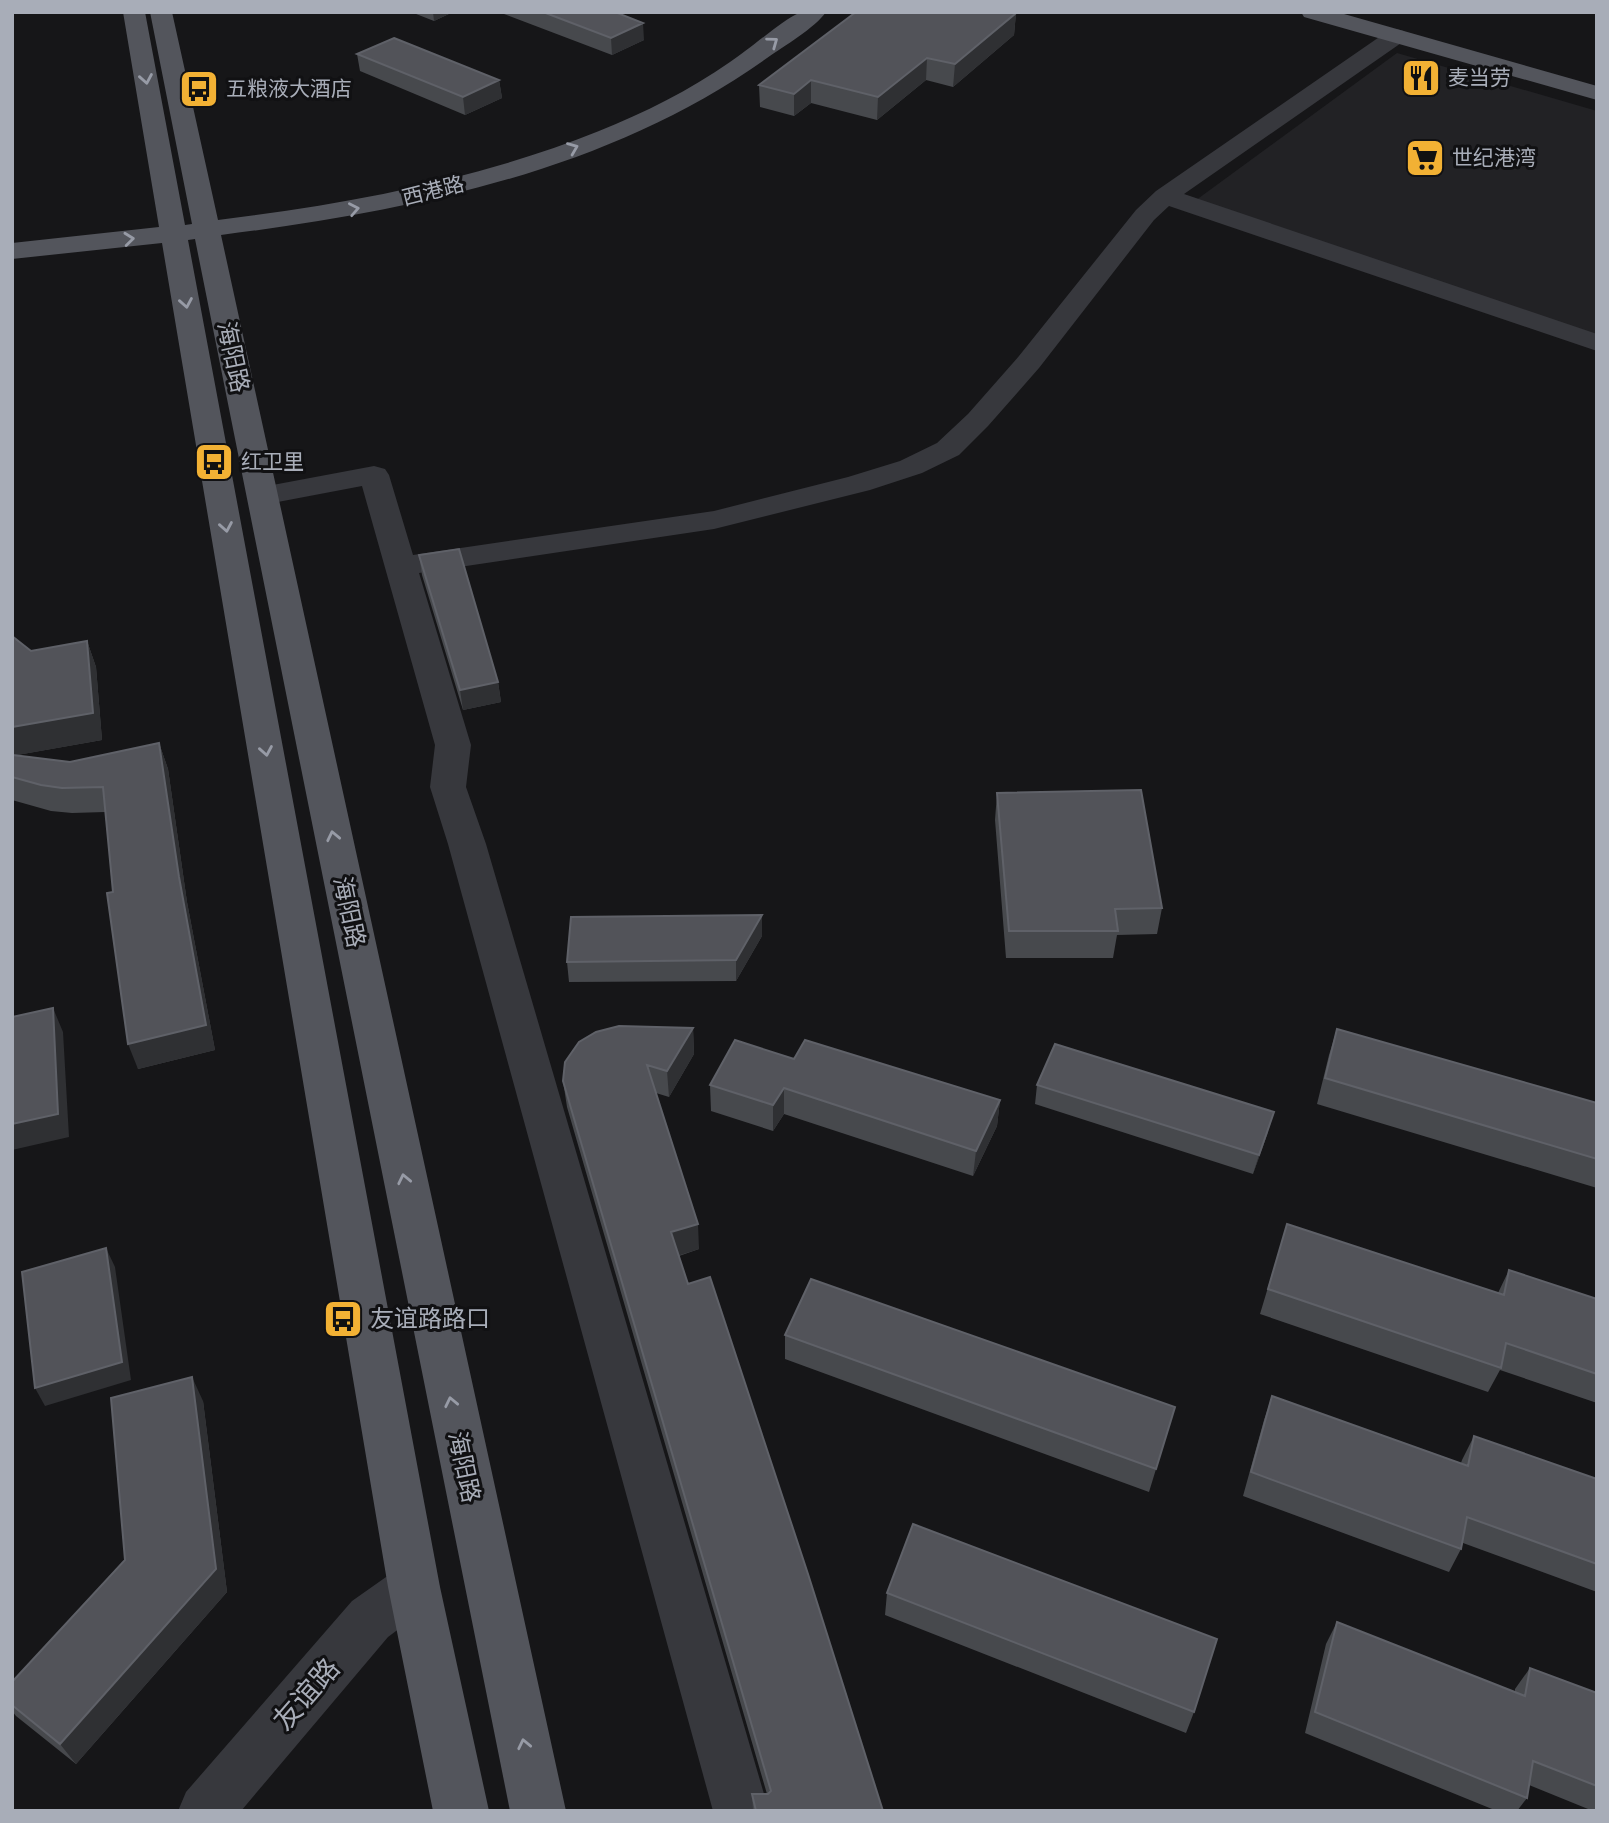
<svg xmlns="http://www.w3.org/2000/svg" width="1609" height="1823" font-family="Mulish,'Noto Sans SC',sans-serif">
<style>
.built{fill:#222225}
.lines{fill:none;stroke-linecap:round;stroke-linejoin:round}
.minor{fill:#37383d;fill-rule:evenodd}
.major{fill:#53555c;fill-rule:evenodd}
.wall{fill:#47494d}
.shaded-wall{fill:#2f3033}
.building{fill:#525359;stroke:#5f6168;stroke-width:2}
.oneway{stroke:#979ba6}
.labels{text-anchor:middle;stroke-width:6;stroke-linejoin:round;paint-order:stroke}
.far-poi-label{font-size:21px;fill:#a8adb8;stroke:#111113;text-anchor:start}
.far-street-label{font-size:21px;fill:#a8adb8;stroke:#111113}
.street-label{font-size:24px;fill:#a8adb8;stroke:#111113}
.poi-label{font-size:24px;fill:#a8adb8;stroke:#111113;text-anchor:start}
.near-street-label{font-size:28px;fill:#a8adb8;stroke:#111113}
</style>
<rect width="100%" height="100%" fill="#161618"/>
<!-- built -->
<path class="built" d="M1397,53L1597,111V343L1188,206Z"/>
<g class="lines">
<!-- minor -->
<path class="minor" d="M1396,29L1404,31L1407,36L1404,41L1184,194L1597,334V351L1169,206L1154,220L1039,368L988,426L959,455L922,473L870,490L714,529L419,573L471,745L466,787L486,844L769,1811H713L448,844L430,787L435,745L362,486L262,505L251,503L247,496L251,489L262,487L374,466L385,469L389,475L413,555L714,511L848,477L900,461L937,443L968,414L1019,356L1136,210L1156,191L1388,31Z
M414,1562L432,1570L440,1587L432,1604L388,1637L241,1811H178L186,1792L352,1601L396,1570Z"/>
<!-- major -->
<path class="major" d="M123,12H145L185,225L192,224L150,12H172L218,220C348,204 477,180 599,131C644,113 690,90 730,62C749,50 782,20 799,13C806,10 818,12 826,12C815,28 784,46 767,58C609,171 410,211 221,235L566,1811H510L195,239L188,240L440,1587L489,1811H433L388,1587L162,243L12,259V243L159,227Z
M1301,12H1337L1597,86V100L1304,17Z"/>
</g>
<!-- wall -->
<path class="wall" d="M411,12H453L434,21Z
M504,12H615L644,40L612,55L504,14Z
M1016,13L1014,35L953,87L926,80L877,120L811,103L794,116L760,107L759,85Z
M357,54L499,80L502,98L465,115L360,71Z
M419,555L498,682L501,702L463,710L422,575Z
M12,636L31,651L87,641L96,667L102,740L17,755L70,762L159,743L168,769L187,902L215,1050L138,1069L113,892L105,812L72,813L51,811L12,800Z
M997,793L1162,908L1157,934L1117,935L1113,958H1006L995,820Z
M762,936L736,981L569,982L567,962Z
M693,1028L694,1054L669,1097L656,1093L699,1249L679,1256L688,1284L883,1811H753L752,1794H767L567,1107L563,1081Z
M1337,1029L1597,1103V1188L1317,1104L1329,1055Z
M794,1059L1000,1100L997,1126L973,1176L784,1114L773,1131L711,1111L710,1085Z
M1037,1085L1268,1132L1253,1174L1035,1104Z
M1287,1224L1498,1293L1509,1270L1597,1299V1403L1500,1370L1488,1392L1260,1314Z
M785,1335L1175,1407L1149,1492L785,1359Z
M1272,1396L1461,1463L1462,1460L1474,1436L1597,1479V1592L1463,1543L1461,1549L1449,1572L1243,1496L1264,1420Z
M203,1401L227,1592L76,1764L16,1716L12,1711V1682L125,1560Z
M887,1593L1194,1712L1186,1733L885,1615Z
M1337,1622L1515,1692V1689L1530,1668L1597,1693V1811H1593L1529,1785L1527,1798L1517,1811H1497L1305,1733L1326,1644Z"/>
<!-- shaded-wall -->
<path class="shaded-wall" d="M433,12H453L434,21Z
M1016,13L1014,35L953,87L955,64Z
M643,23L644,40L612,55L611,38Z
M927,58L926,80L877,120L878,97Z
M499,80L502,98L465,115L463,97Z
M811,80V103L794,116V94Z
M87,641L96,667L102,740L12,756V727Z
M498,682L501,702L463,710L460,690Z
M159,743L168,769L187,902L215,1050L138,1069L128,1044Z
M762,915V936L736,981V960Z
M53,1008L63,1032L69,1137L12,1150V1124Z
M693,1028L694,1054L669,1097L667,1071Z
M784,1088V1114L773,1131V1105Z
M1000,1100L997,1126L973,1176L976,1151Z
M1274,1112L1268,1132L1253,1174L1259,1155Z
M698,1224L699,1249L674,1257L671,1232Z
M106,1248L115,1267L131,1380L45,1406L35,1388Z
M192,1377L203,1401L227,1592L76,1764L60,1744Z"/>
<!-- building -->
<path class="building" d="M543,12H615L643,23L611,38Z
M856,12H1013L1016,13L955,64L927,58L878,97L811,80L794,94L759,85Z
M394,38L499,80L463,97L357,54Z
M459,549L498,682L460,690L419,555Z
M12,636L31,651L87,641L93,713L12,727Z
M159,743L179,877L206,1025L128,1044L107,893L113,892L103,787L62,788L41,785L12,777V755L70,762Z
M1141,790L1162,908L1115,909L1118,931H1009L997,793Z
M762,915L736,960L567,962L571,917Z
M53,1008L58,1114L12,1124V1017Z
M619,1026L693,1028L667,1071L647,1065L698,1224L671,1232L688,1284L710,1277L808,1574L883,1811H756L752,1794H768L771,1791L563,1081L565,1062L579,1042L596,1032Z
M1337,1029L1597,1103V1159L1325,1078Z
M735,1040L794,1059L805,1040L1000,1100L976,1151L784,1088L773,1105L710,1085Z
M1055,1044L1274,1112L1259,1155L1037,1085Z
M1287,1224L1504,1295L1509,1270L1597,1299V1374L1506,1343L1501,1368L1268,1289Z
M106,1248L122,1362L35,1388L22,1272Z
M811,1279L1175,1407L1156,1469L785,1335Z
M192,1377L216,1569L60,1744L12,1705V1682L125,1560L111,1398Z
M1272,1396L1468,1466L1474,1436L1597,1479V1564L1467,1517L1461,1549L1251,1472Z
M913,1524L1217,1639L1194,1712L887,1593Z
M1337,1622L1525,1696L1530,1668L1597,1693V1786L1533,1761L1527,1798L1315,1712Z"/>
<!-- one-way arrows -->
<defs><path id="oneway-chevron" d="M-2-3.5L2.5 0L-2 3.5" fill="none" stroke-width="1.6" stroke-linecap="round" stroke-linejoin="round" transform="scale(1.75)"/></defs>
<g class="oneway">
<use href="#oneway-chevron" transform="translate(773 42) rotate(-36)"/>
<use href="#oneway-chevron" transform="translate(146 79) rotate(80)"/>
<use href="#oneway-chevron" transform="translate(573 148) rotate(-22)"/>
<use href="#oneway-chevron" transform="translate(354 209) rotate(-11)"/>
<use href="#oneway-chevron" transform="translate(129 239) rotate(-6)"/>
<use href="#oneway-chevron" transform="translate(186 303) rotate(80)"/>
<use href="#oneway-chevron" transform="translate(226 527) rotate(80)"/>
<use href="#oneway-chevron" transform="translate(266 751) rotate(80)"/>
<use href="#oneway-chevron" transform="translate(333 836) rotate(-102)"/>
<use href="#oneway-chevron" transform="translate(404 1179) rotate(-102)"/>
<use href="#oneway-chevron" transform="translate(451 1402) rotate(-102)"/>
<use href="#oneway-chevron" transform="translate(524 1744) rotate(-102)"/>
</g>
<!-- icons -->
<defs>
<g id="restaurant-square" transform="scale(2.0125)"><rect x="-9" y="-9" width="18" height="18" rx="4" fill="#f2b134" stroke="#111113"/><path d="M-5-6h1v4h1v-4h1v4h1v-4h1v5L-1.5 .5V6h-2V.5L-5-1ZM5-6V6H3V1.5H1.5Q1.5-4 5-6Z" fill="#111"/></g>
<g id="bus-square" transform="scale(2.0125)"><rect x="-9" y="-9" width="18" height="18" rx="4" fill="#f2b134" stroke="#111113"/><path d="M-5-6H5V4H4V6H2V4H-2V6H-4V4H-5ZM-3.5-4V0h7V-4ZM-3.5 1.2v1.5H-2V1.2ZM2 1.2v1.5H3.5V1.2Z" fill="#111"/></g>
<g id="supermarket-square" transform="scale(2.0125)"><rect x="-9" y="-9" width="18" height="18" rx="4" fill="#f2b134" stroke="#111113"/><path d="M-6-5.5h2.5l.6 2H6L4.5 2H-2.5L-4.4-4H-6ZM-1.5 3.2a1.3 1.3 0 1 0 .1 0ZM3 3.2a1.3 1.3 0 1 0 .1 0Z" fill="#111"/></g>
</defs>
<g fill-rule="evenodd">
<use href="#restaurant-square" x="1421" y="78"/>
<use href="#bus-square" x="199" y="89"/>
<use href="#supermarket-square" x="1425" y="158"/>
<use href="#bus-square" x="214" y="462"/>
<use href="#bus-square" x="343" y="1319"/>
</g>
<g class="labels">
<!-- far-poi labels -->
<g class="far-poi-label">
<text x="1448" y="85">麦当劳</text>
<text x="226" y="96">五粮液大酒店</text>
<text x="1452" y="165">世纪港湾</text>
<text x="241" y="469">红卫里</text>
</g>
<!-- far-street labels -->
<g class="far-street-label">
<text transform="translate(433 191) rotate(-14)" y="7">西港路</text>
</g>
<!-- street labels -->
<g class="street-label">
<text transform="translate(233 357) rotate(78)" y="8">海阳路</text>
<text transform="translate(349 912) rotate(78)" y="8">海阳路</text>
<text transform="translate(464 1467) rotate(78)" y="8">海阳路</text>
</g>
<!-- poi labels -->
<g class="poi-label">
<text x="370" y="1327">友谊路路口</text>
</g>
<!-- near-street labels -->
<g class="near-street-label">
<text transform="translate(306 1694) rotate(-49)" y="10">友谊路</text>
</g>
</g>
<!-- border -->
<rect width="1609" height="1823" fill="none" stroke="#a8adb8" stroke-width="28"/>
</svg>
